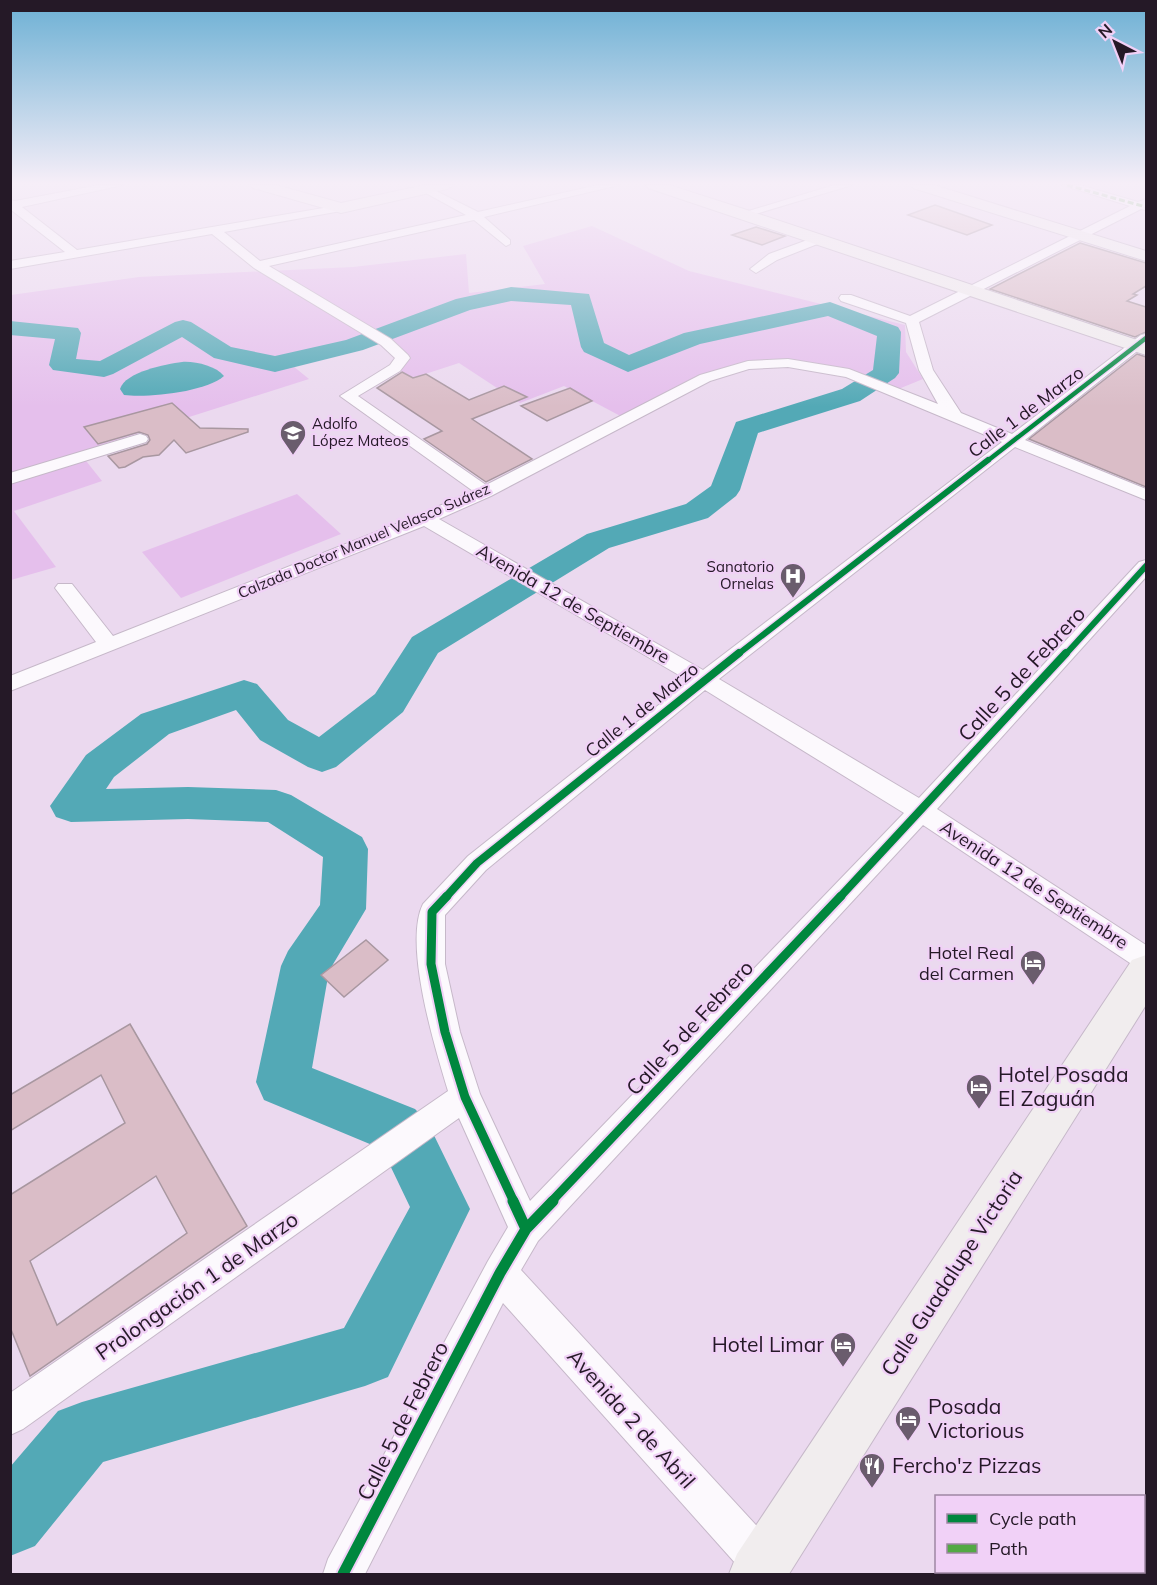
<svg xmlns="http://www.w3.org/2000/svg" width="1157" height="1585" font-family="Mulish,sans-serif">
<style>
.green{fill:#e5bfec}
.water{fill:#53a9b6}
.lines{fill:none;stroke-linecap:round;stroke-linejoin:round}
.river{fill:#53a9b6;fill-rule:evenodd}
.building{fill:#dabdc7;stroke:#a897a0;stroke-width:1.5;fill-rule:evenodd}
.street-casing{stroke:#c6b8c9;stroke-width:2}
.secondary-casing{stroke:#c6b8c9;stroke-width:2}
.street{fill:#fcf9fd;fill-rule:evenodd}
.secondary{fill:#f1edee;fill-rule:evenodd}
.quiet{stroke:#53a944;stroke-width:3;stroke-dasharray:6 3;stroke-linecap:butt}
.cycleway-far4-casing{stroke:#f1d1f7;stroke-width:7}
.cycleway-far3-casing{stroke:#f1d1f7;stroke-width:9}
.cycleway-far2-casing{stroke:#f1d1f7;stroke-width:11}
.cycleway-far1-casing{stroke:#f1d1f7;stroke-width:13}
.cycleway-casing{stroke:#f1d1f7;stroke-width:15}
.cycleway-far4{stroke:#00873e;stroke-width:4.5}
.cycleway-far3{stroke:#00873e;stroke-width:6}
.cycleway-far2{stroke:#00873e;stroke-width:8}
.cycleway-far1{stroke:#00873e;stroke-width:9}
.cycleway{stroke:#00873e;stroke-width:11}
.labels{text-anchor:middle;stroke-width:4.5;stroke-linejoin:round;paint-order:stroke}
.far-poi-label{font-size:15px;fill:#251927;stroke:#f1d1f7;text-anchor:start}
.far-street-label{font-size:15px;fill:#251927;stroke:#f1d1f7}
.street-label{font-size:18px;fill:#251927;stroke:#f1d1f7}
.poi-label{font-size:18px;fill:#251927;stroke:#f1d1f7;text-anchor:end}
.near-street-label{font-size:21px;fill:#251927;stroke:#f1d1f7}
.near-poi-label{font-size:21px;fill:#251927;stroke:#f1d1f7;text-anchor:start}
</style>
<rect width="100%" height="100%" fill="#ebd9ef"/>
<!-- green -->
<path class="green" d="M592,226L689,271L905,325L906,352L923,379L896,390L850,372L747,364L626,419L564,386L520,403L459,363L413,378L399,370L391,340L293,366L309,379L79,452L102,481L14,511L56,567L11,580V295L139,277L353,267L466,254L469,293L545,284L523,246Z
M297,494L341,534L181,598L142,552Z"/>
<!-- water -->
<path class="water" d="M182,362C195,361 216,366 224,376C206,392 148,398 124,395L120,389C125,372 166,364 182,362Z"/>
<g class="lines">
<!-- river -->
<path class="river" d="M511,287L589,294L604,343L629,355L684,333L830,302L898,327L901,332L899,373L895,378L860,401L758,433L740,490L736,496L708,518L609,548L438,653L403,712L336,767L322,772L308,767L260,740L236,710L169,734L114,777L106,789L188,787L276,790L291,795L362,837L368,849L366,909L329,971L312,1068L415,1109L427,1121L470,1209L388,1377L365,1386L103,1462L35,1546L10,1556V1467L58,1411L82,1402L344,1328L410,1207L387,1159L377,1147L264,1100L256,1082L281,966L288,951L320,905L323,857L268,822L188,819L71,822L56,817L50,806L86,755L141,714L244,680L257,684L288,720L319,737L375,694L412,637L587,534L686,504L711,486L736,422L842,389L873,370L877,336L828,316L700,344L628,372L584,352L581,347L571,305L511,301L470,310L363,350L275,372L214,358L182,337L113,374L104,377L53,370L49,365L55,339L10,335V321L78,328L81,333L76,359L100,361L175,322L183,320L191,322L231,347L275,356L346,340L456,299Z"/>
</g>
<!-- building -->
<path class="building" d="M935,205L992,225L967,235L908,215Z
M756,227L785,236L762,245L732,235Z
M1080,243L1146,263V286L1133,294L1137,295L1127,301L1146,307V332L1135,337L990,289Z
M1137,354L1146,357V487L1029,439Z
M402,372L413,378L426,374L469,400L504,386L527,397L472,419L532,459L486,482L424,439L442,431L377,388Z
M570,388L592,401L547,421L521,406Z
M172,403L200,428L248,429V432L186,453L174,440L159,455L143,457L125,467L119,468L108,456L147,444L150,440L148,435L139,432L98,444L84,427Z
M366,940L388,960L344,997L321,975Z
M130,1024L247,1226L30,1376L10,1327V1195L125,1123L101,1075L10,1131V1095ZM156,1176L187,1233L57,1325L30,1261Z"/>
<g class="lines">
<!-- street casing -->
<g class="street-casing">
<path id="street" d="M99,185H123L22,207L77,250L341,205L347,208L341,211L224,232L260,261L466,215L424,192V188L428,187L478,212L598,185H619L484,217L510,240V244L506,246L474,220L269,266L391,339L408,355L410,358L400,371L358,396L486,485L700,375L748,361L788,359L849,369L938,404L919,370L906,323L841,301L839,298L841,295H851L910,316L1130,206L1062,185H1080L1138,202L1146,199V210L1141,209L919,322L933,370L961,413L1012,434L1141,335L1146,334V344L1025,440L1146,489V500L1015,447L719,679L919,798L1139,562L1146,560V577L937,809L1146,945V971L1136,967L923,825L538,1241L521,1270L778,1549L784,1564L779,1574H745L503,1303L365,1574H323L328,1559L488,1261L508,1227L459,1118L23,1429L10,1435V1393L448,1091C435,1048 403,944 423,904L468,856L689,681L424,526L10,691V676L96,642L55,588L58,584H72L113,636L419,515L473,491L340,396L390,365L395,358L381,345L254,268L212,234L10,269V261L65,252L10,209V200L15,201ZM788,367L846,377L1002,442L703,670L439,519L491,496L710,381L749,369ZM705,690L904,813L530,1201L480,1094L460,1032L445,964V915L486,870Z
M834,185H852L749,216H741L739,214Z
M821,235L825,237V241L777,260L756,273L750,269L769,254Z
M140,434L146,436L148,439L146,442L10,484V473Z"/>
</g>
<!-- secondary casing -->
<g class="secondary-casing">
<path id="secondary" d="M251,185H276L341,203L425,185H454L447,189L341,213L253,188Z
M646,185H669L750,211L1146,343V355L648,188Z
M911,185H934L1146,251V261L913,188Z
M1146,955V1005L789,1574H729L737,1554L1132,960Z"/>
</g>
<!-- street -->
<use href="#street" class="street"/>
<!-- secondary -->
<use href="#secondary" class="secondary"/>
<!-- quiet -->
<path class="quiet" d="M1067,185L1146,207"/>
<!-- cycleway-far4 casing -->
<g class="cycleway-far4-casing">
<path id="cycleway-far4" d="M986,462L1146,338"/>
</g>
<!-- cycleway-far3 casing -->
<g class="cycleway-far3-casing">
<path id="cycleway-far3" d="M737,655L988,460
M1065,655L1146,566"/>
</g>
<!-- cycleway-far2 casing -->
<g class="cycleway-far2-casing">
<path id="cycleway-far2" d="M446,897L477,863L739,653
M840,897L1066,653"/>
</g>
<!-- cycleway-far1 casing -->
<g class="cycleway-far1-casing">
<path id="cycleway-far1" d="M447,896L432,912L431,964L445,1032L465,1097L514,1202
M551,1202L841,896"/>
</g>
<!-- cycleway casing -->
<g class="cycleway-casing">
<path id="cycleway" d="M513,1201L526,1229
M343,1574L500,1273L526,1229L553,1201"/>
</g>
<!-- cycleway-far4 -->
<use href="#cycleway-far4" class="cycleway-far4"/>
<!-- cycleway-far3 -->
<use href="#cycleway-far3" class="cycleway-far3"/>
<!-- cycleway-far2 -->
<use href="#cycleway-far2" class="cycleway-far2"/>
<!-- cycleway-far1 -->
<use href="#cycleway-far1" class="cycleway-far1"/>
<!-- cycleway -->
<use href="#cycleway" class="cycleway"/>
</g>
<!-- sky -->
<linearGradient id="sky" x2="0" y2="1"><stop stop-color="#6cb0d4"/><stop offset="0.45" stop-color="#f6eef8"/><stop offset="1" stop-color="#f6eef8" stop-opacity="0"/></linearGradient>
<rect width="1157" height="407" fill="url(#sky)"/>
<!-- icons -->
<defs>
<g id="school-pin" transform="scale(1.35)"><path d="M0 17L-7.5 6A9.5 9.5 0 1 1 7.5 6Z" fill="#6a5c6d" stroke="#f1d1f7"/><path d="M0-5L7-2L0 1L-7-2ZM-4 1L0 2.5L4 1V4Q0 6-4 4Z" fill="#fff"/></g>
<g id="hospital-pin" transform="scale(1.35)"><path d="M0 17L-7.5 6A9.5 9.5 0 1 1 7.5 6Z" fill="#6a5c6d" stroke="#f1d1f7"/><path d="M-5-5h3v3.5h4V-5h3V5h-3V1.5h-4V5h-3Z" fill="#fff"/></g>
<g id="hotel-pin" transform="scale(1.35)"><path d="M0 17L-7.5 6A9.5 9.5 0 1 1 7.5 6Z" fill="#6a5c6d" stroke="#f1d1f7"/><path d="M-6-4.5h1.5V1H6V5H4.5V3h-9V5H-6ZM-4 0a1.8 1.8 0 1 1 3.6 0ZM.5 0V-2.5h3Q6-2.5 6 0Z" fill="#fff"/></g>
<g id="restaurant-pin" transform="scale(1.35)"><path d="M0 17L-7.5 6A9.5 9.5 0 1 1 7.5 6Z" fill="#6a5c6d" stroke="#f1d1f7"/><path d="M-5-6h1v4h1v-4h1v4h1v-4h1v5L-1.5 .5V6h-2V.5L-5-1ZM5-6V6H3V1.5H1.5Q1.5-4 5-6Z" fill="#fff"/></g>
</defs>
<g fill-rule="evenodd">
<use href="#school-pin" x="293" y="433"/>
<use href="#hospital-pin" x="793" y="576"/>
<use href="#hotel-pin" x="1033" y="963"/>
<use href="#hotel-pin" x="979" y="1087"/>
<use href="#hotel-pin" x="843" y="1345"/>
<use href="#hotel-pin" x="908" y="1419"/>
<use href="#restaurant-pin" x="872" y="1466"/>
</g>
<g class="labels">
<!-- far-poi labels -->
<g class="far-poi-label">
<text x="312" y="429">Adolfo<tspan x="312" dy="17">López Mateos</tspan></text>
<text x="774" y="572" text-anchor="end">Sanatorio<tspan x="774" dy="17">Ornelas</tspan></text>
</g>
<!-- far-street labels -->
<g class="far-street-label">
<text transform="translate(364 541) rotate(-23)" y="5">Calzada Doctor Manuel Velasco Suárez</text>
</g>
<!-- street labels -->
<g class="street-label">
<text transform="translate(1026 412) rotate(-37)" y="6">Calle 1 de Marzo</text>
<text transform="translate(573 604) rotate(30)" y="6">Avenida 12 de Septiembre</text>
<text transform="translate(642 710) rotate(-39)" y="6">Calle 1 de Marzo</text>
<text transform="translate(1034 885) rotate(33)" y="6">Avenida 12 de Septiembre</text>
</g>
<!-- poi labels -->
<g class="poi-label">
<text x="1014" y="959">Hotel Real<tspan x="1014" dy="21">del Carmen</tspan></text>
</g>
<!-- near-street labels -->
<g class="near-street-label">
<text transform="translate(1022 674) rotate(-47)" y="7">Calle 5 de Febrero</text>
<text transform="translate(690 1028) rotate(-47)" y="7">Calle 5 de Febrero</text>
<text transform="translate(952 1273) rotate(-57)" y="7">Calle Guadalupe Victoria</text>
<text transform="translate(197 1286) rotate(-35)" y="7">Prolongación 1 de Marzo</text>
<text transform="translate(631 1419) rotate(48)" y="7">Avenida 2 de Abril</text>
<text transform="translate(403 1421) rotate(-63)" y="7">Calle 5 de Febrero</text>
</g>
<!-- near-poi labels -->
<g class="near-poi-label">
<text x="998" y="1082">Hotel Posada<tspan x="998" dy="24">El Zaguán</tspan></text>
<text x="824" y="1352" text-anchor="end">Hotel Limar</text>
<text x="928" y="1414">Posada<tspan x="928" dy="24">Victorious</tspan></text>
<text x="892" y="1473">Fercho'z Pizzas</text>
</g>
</g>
<!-- border -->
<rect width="1157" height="1585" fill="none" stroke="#251927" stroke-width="24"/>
<!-- legend -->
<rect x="935" y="1495" width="210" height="78" fill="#f1d1f7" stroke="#9f87a4" stroke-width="1.5"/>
<rect x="947" y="1514" width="30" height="9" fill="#00873e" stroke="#9f87a4" stroke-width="1.5"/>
<text x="989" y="1525" font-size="18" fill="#251927">Cycle path</text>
<rect x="947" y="1544" width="30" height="9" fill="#53a944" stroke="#9f87a4" stroke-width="1.5"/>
<text x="989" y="1555" font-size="18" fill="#251927">Path</text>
<!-- north arrow -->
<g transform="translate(1115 42) rotate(318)" stroke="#f1d1f7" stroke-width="4.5" paint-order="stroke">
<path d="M0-4.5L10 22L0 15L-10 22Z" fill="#251927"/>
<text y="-9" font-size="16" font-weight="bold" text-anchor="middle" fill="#251927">N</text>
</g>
</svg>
